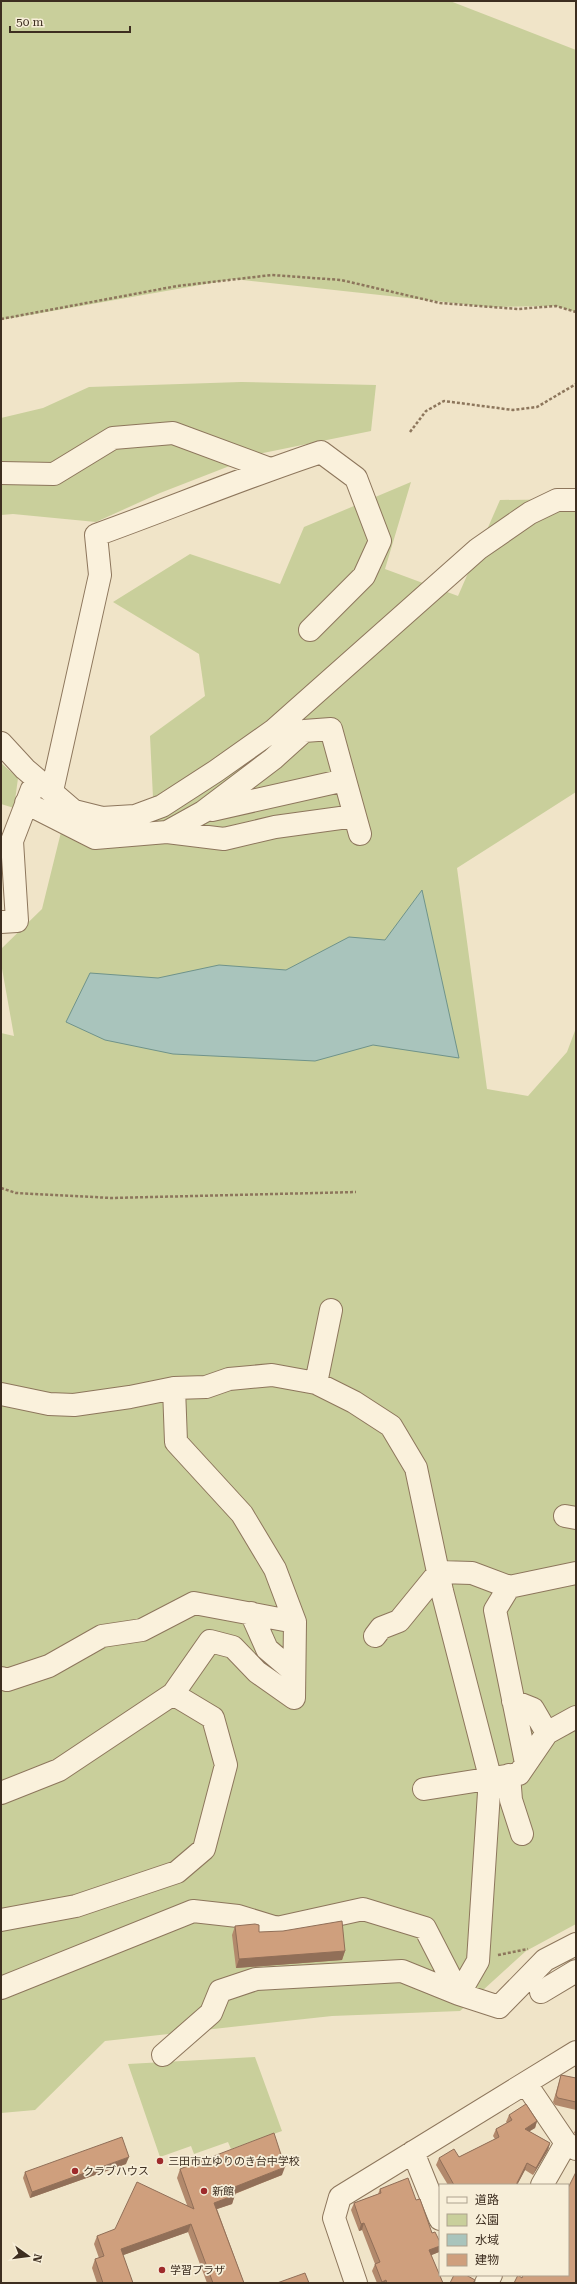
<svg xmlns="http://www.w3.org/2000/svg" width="577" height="2284" font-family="'Roboto Serif','Noto Sans JP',serif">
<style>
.green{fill:#c9cf9b}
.water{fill:#a9c4bc;stroke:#6f938a}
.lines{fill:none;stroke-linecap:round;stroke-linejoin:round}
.minor-casing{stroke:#8d765c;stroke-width:24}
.path{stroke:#8d765c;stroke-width:2.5;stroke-dasharray:3 2;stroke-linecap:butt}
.minor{stroke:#faf1dc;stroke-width:22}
.wall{fill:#b2896c}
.shaded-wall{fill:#916f58}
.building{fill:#cf9f7d;stroke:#916f58}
.poi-dot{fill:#9e2a2b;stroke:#f7eed8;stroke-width:1.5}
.labels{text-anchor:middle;stroke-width:3.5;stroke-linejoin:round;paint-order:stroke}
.poi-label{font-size:11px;fill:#3d2e20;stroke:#f7eed8;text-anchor:start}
</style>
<rect width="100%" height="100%" fill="#f0e4c8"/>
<!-- green -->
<path class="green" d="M1,1H450L576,50V312L556,306L490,307L234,279L1,320Z
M241,382L376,385L371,431L263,453L160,493L96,522L13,514L1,515V418L43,408L89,387Z
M411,482L385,569L458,596L500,500L576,499V792L457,868L487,1089L528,1096L567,1052L576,1028V1924L526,1951L460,2011L332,2016L105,2041L35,2110L1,2113V1033L14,1036L1,963V949L42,909L63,824L155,839L150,736L205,696L199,654L113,602L190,554L280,584L304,527Z
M1,763L18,778L14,808L1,804Z
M255,2057L282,2131L231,2149L228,2142L194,2154L191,2146L160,2157L128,2064Z"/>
<!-- water -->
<path class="water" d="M422,890L459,1058L373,1045L315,1061L173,1054L105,1040L66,1022L90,973L158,978L219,965L286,970L349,937L385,940Z"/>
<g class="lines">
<!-- minor casing -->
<g class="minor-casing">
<path id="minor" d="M1,473L54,474L113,438L173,433L270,469
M1,743L25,769L74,811L102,818L135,816L162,806L216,771L274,730L478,549L530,513L557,500H576
M52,791L100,575L96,535C171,508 245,477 321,452L356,478L380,541L364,576L310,630
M26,803L95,838L167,832L203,812L273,759L304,731L331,729L345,780
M212,810L345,780L360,834
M167,832L224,839L275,827L355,816
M1,922L17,921L12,841L32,789
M316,1383L331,1310
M1,1394L49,1404L74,1405L130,1397L174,1388L206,1387L229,1379L272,1375L316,1383L354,1402L391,1426L416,1468L442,1591L490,1777L478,1961L459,1994L499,2007L545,1960L576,1944
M565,1516L576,1518
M509,1587L495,1610L526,1763
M251,1613L267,1649L294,1672
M375,1636L381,1628L399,1621L439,1572L472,1573L509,1587L576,1573
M1,1678L7,1680L49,1666L102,1636L142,1630L194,1603L295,1622
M513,1701L533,1709L547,1733
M509,1775L511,1800L522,1834
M424,1789L519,1774L547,1733L576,1717
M1,1793L59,1770L173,1694L210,1641L233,1647L257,1672L294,1698L295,1622L275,1569L242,1514L176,1442L174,1388
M1,1920L76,1906L177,1872L204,1849L226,1765L213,1718L173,1694
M1,1988L193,1911L238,1916L277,1928L363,1909L425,1928L459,1994
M541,1992L576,1971
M163,2055L211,2013L220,1991L256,1979L402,1971L459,1994
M526,2084L566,2143L576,2149
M413,2152L440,2219
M542,2185L566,2143
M356,2283L334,2218L340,2197L576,2052
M486,2283L491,2275"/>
</g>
<!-- path -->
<path class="path" d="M1,319L177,286L272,275L341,280L440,303L518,309L556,306L576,312
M410,432L426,411L444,401L513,410L537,407L576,384
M1,1188L16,1193L112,1198L356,1192
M498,1955L528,1949"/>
<!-- minor -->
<use href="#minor" class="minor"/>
</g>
<!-- wall -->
<path class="wall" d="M235,1926L259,1932L345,1951L342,1960L236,1968L232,1935Z
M561,2075L576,2078V2110L555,2105L553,2102L559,2082Z
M509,2115L537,2121L535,2128L529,2131L550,2143L548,2150L533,2175L525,2170L517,2185H448L436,2165L439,2158L459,2157L495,2139L493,2136L496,2129L507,2123L506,2122Z
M576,2128V2134L574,2133Z
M126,2164L30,2198L23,2178L25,2172Z
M180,2169L282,2175L235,2194L232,2204L217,2209L244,2283H207L188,2232L123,2255L133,2283H97L92,2268L95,2259L99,2258L94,2244L97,2236L187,2205L177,2178Z
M380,2189L416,2200L432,2233L440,2242V2249L439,2252L431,2255L443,2283H377L372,2271L375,2264L362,2230L359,2231L351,2210L354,2203L378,2194Z"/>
<!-- shaded-wall -->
<path class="shaded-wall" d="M345,1951L342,1960L236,1968L239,1959Z
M537,2121L535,2128L522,2136L525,2129Z
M550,2143L548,2150L533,2175L536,2168Z
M129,2157L126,2164L30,2198L32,2192Z
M527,2163L525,2170L517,2185H516Z
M285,2167L282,2175L229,2196L232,2188Z
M235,2195L232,2204L211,2211L214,2203Z
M364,2223L362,2230L359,2231L361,2224Z
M191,2224L188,2232L118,2257L121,2249Z
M440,2246V2249L439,2252L427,2257L429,2250Z
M386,2280L385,2283H382V2282Z"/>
<!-- building -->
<path class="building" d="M342,1921L345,1951L239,1959L235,1926L255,1924L259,1925V1932L283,1931Z
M561,2075L576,2078V2102L558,2098L556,2095Z
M526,2104L537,2121L525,2129L550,2143L536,2168L527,2163L516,2185H454L439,2158L454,2149L459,2157L499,2137L496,2129L512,2120L509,2115Z
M274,2133L285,2167L232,2188L235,2195L214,2203L244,2283H213L191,2224L121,2249L133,2283H103L95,2259L104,2256L97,2236L115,2229L137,2182L194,2209L180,2169Z
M122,2137L129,2157L32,2192L25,2172Z
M576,2172V2283H514L518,2275L522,2278L523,2275H568V2188Z
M408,2178L416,2200L420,2199L432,2233L435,2232L440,2242V2246L429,2250L443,2283H387L386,2280L382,2282L375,2264L380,2262L364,2223L361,2224L354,2203L381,2193L380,2189Z
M305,2273L309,2283H277Z
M454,2275H466L475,2280L473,2283H450Z"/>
<!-- markers -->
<g class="poi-dot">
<circle cx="160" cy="2161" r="4"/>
<circle cx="75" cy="2171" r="4"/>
<circle cx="204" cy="2191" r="4"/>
<circle cx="162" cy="2270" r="4"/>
</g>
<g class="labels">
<!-- poi labels -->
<g class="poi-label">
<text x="168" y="2165">三田市立ゆりのき台中学校</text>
<text x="83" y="2175">クラブハウス</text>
<text x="212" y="2195">新館</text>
<text x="170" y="2274">学習プラザ</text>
</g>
</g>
<!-- border -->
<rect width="577" height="2284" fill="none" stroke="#3d2e20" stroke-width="4"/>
<!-- legend -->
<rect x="439" y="2184" width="130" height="92" fill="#f7eed8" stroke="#ada18e"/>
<rect x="447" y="2197" width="20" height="6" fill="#faf1dc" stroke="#ada18e"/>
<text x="475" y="2204" font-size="12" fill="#3d2e20">道路</text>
<rect x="447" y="2214" width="20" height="12" fill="#c9cf9b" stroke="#ada18e"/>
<text x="475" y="2224" font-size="12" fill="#3d2e20">公園</text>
<rect x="447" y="2234" width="20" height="12" fill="#a9c4bc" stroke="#ada18e"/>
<text x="475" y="2244" font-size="12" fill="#3d2e20">水域</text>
<rect x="447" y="2254" width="20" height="12" fill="#cf9f7d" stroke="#ada18e"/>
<text x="475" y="2264" font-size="12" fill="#3d2e20">建物</text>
<!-- north arrow -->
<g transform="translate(28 2256) rotate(104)" stroke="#f7eed8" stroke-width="3" paint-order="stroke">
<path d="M0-3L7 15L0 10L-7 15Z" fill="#3d2e20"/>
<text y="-6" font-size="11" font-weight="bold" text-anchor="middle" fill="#3d2e20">N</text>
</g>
<!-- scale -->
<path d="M10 26v6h120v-6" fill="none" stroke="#3d2e20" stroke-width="2"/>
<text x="16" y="26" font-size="12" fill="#3d2e20" stroke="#f7eed8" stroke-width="3" paint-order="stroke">50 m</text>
</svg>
